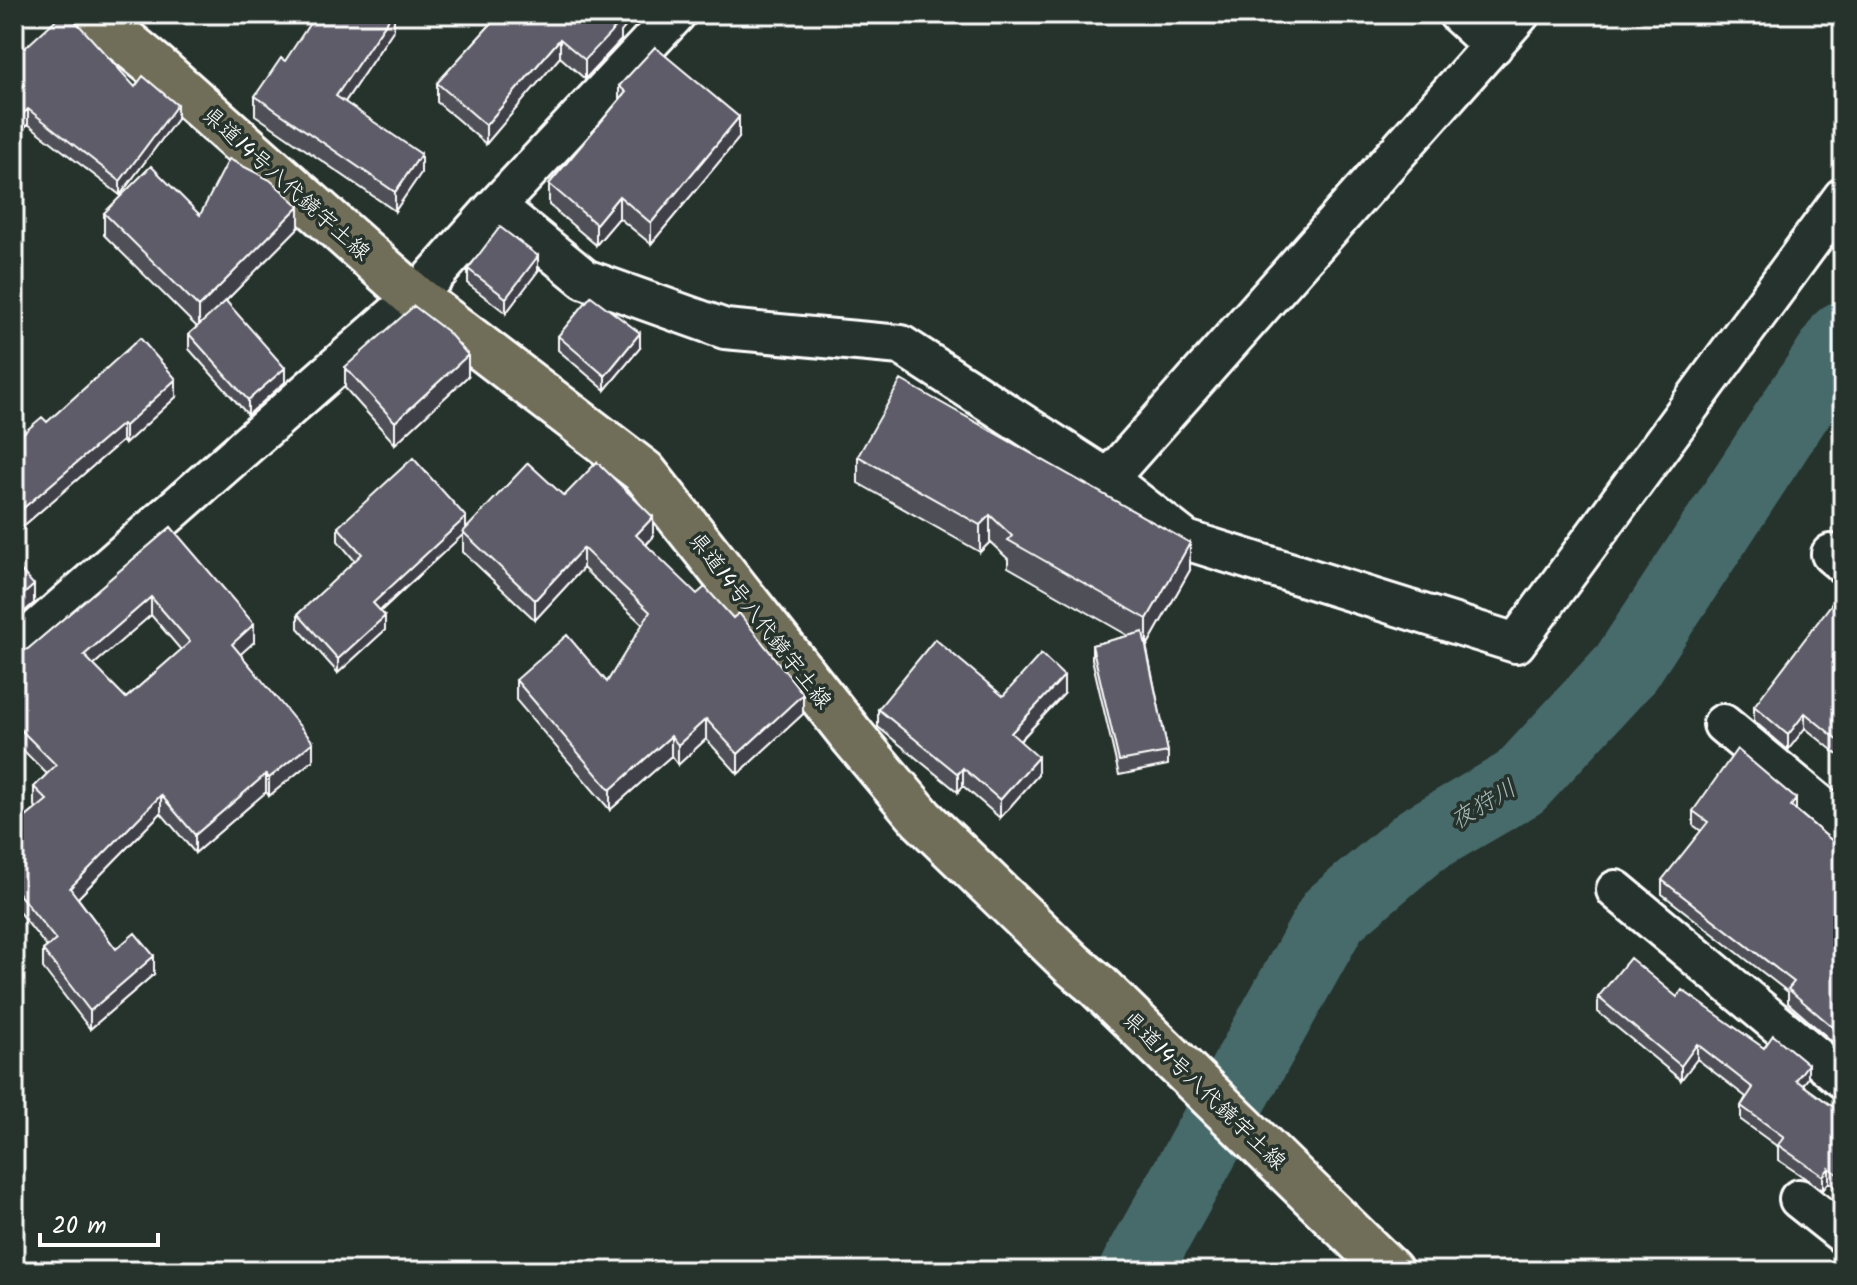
<svg xmlns="http://www.w3.org/2000/svg" width="1857" height="1285" font-family="Kalam,'Klee One',sans-serif">
<style>
.lines{fill:none;stroke-linecap:round;stroke-linejoin:round}
.river{stroke:#466a6a;stroke-width:72}
.street-casing{stroke:#fff;stroke-width:44}
.primary-casing{stroke:#fff;stroke-width:50}
.street{stroke:#26332d;stroke-width:38}
.primary{stroke:#706e59;stroke-width:44}
.wall{fill:#504f59;stroke:#fff;stroke-width:2;fill-rule:evenodd}
.shaded-wall{fill:#414048;stroke:#fff;stroke-width:2}
.building{fill:#5d5c67;stroke:#fff;stroke-width:2;fill-rule:evenodd}
.labels{text-anchor:middle;stroke-width:7;stroke-linejoin:round;paint-order:stroke}
.street-label{font-size:22px;fill:#fff;stroke:#26332d}
.water-label{font-size:24px;font-style:italic;fill:#acbcbc;stroke:#26332d}
</style>
<rect width="100%" height="100%" fill="#26332d"/>
<filter id="ink" filterUnits="userSpaceOnUse"><feTurbulence type="fractalNoise" baseFrequency=".0125" numOctaves="2"/><feDisplacementMap in="SourceGraphic" scale="16" xChannelSelector="R" yChannelSelector="G"/><feConvolveMatrix kernelMatrix="1 2 1 2 8 2 1 2 1" color-interpolation-filters="sRGB"/></filter>
<g filter="url(#ink)">
<g class="lines">
<!-- river -->
<path class="river" d="M1135,1271L1333,915L1420,841L1520,783L1626,668L1843,337"/>
<!-- street casing -->
<g class="street-casing">
<path id="street" d="M1458,14L1493,46
M496,206L676,14
M1108,479L1520,14
M1831,554L1843,564
M14,650L415,297L496,206L585,279L725,329L901,345L1108,479L1186,540L1516,643L1843,197
M1723,724L1843,824
M1616,890L1843,1079
M1799,1199L1843,1234"/>
</g>
<!-- primary casing -->
<g class="primary-casing">
<path id="primary" d="M92,14L154,65L415,297L644,472L853,737L922,819L1073,965L1098,986L1390,1271"/>
</g>
<!-- street -->
<use href="#street" class="street"/>
<!-- primary -->
<use href="#primary" class="primary"/>
</g>
<!-- wall -->
<path class="wall" d="M394,14V29L345,102L421,173L395,211L255,115V96L285,61Z
M500,14L621,32V40L585,79L560,57L486,144L437,102V83Z
M14,58L177,119L120,195L28,124L14,137Z
M619,86L739,138L651,244L619,218L596,245L549,205V184L619,100Z
M104,213L200,215L299,227L222,305L285,382L248,415L189,349V334L197,327L104,235Z
M468,269L538,271L506,313L468,284Z
M558,336L640,348L605,390L558,350Z
M345,367L468,376L395,444L345,388Z
M176,397L125,444L122,441L14,534V441L47,422Z
M858,456L1190,570L1147,646L1146,645L1168,752V765L1119,775L1092,659V645L1129,636L1008,567V559L990,542L980,552L858,483Z
M564,496L653,537L646,545L803,714L738,774L706,739L678,765L671,756L610,810L516,700V680L607,682L643,625L583,568L535,620L463,552V534L381,611L385,630L338,673L298,628V614L355,561L338,541V527L466,530Z
M171,527L254,642L240,654L313,760L269,796L266,792L195,853L161,813L78,898L116,949L154,974L90,1029L43,968V950L47,947L14,906V827L37,808L34,805V787L47,774L14,741V653H19L28,649ZM151,615L181,650L126,698L93,665Z
M1843,611V759L1805,728L1788,750L1754,721V706Z
M1064,694L1020,741L1038,775L1000,818L963,786L958,792L878,727V709L1003,696Z
M1796,810L1843,850V1030L1834,1043L1788,1003V992L1662,894V880L1701,831L1693,825V811Z
M1598,997H1677L1764,1048L1808,1078L1803,1085L1843,1114V1193L1829,1182L1823,1190L1778,1160V1147L1741,1120V1106L1746,1097L1697,1059L1681,1080L1598,1012Z"/>
<!-- shaded-wall -->
<path class="shaded-wall" d="M392,14H394V29L336,115V96Z
M620,14H636L621,32V40L585,79V60Z
M560,39V57L486,144V125Z
M177,105V119L120,195V181Z
M28,109V124L14,137V122Z
M739,117V138L651,244V223Z
M421,154V173L395,211V192Z
M619,196V218L596,245V224Z
M299,206V227L199,328V307Z
M538,256V271L506,313V298Z
M640,333V348L605,390V376Z
M468,355V376L395,444V422Z
M285,368V382L248,415V400Z
M176,379V397L125,444V426Z
M122,424V441L14,534V516Z
M990,515V542L980,552V525Z
M466,517V532L373,617V603Z
M653,517V537L636,555V535Z
M1190,543V570L1147,646V619Z
M583,548V568L535,620V600Z
M34,585V603L14,621V603Z
M151,597V615L84,673V655Z
M385,616V630L338,673V659Z
M254,624V642L232,662V644Z
M1064,676V694L1011,750V733Z
M803,694V714L738,774V754Z
M1805,713V728L1788,750V735Z
M706,719V739L678,765V745Z
M671,736V756L610,810V790Z
M313,742V760L269,796V778Z
M1038,757V775L1000,818V800Z
M963,768V786L958,792V774Z
M266,774V792L195,853V835Z
M161,795V813L70,906V888Z
M1796,799V813L1791,806Z
M154,956V974L90,1029V1011Z
M1843,1015V1030L1834,1043V1028Z
M1697,1044V1059L1681,1080V1066Z
M1808,1064V1078L1796,1094V1080Z
M1829,1168V1182L1823,1190V1176Z"/>
<!-- building -->
<path class="building" d="M62,14H69L135,87L143,76L177,105L120,181L28,109L14,122V58Z
M316,14H392L336,96L421,154L395,192L255,96L281,58L285,61Z
M500,14H620L617,18L621,22L585,60L560,39L486,125L437,83Z
M655,47L739,117L651,223L619,196L596,224L549,184L626,92L619,86Z
M229,159L270,180L299,206L199,307L104,213L151,166L200,215Z
M500,227L538,256L506,298L468,269Z
M591,296L640,333L605,376L558,336Z
M226,301L285,368L248,400L189,334Z
M414,306L448,332L468,355L395,422L345,367Z
M140,338L176,379L125,426L122,424L14,516V441L42,417L47,422Z
M901,380L1190,543L1147,619L1008,540L1012,536L990,515L980,525L858,456Z
M413,458L466,517L373,603L385,616L338,659L298,614L362,554L338,527Z
M597,462L653,517L636,535L697,594L705,587L733,618L739,613L803,694L738,754L706,719L678,745L671,736L610,790L516,680L567,635L607,682L650,612L583,548L535,600L463,532L528,463L564,496Z
M171,527L254,624L232,644L313,742L269,778L266,774L195,835L161,795L70,888L116,949L135,933L154,956L90,1011L43,950L56,940L14,888V827L47,800L34,787L56,765L14,723V653H19L28,649ZM151,597L190,642L126,698L84,655Z
M14,563L34,585L14,603Z
M1833,602L1843,611V744L1805,713L1788,735L1754,706Z
M1143,632L1168,752L1119,761L1092,645Z
M935,639L1003,696L1041,654L1064,676L1011,733L1038,757L1000,800L963,768L958,774L878,709Z
M1737,749L1796,799L1791,806L1843,850V1016L1834,1028L1788,989L1794,982L1662,880L1708,822L1693,811Z
M1630,958L1677,997L1682,990L1764,1048L1773,1035L1808,1064L1796,1080L1843,1114V1178L1829,1168L1823,1176L1778,1145L1784,1137L1741,1106L1753,1088L1697,1044L1681,1066L1598,997Z
M189,1265L194,1271H181Z"/>
</g>
<g class="labels">
<!-- street labels -->
<g class="street-label">
<text transform="translate(287 183) rotate(42)" y="8">県道14号八代鏡宇土線</text>
<text transform="translate(761 620) rotate(52)" y="8">県道14号八代鏡宇土線</text>
<text transform="translate(1205 1090) rotate(44)" y="8">県道14号八代鏡宇土線</text>
</g>
<!-- water labels -->
<g class="water-label">
<text transform="translate(1483 804) rotate(-31)" y="8">夜狩川</text>
</g>
</g>
<!-- margin -->
<rect width="1857" height="1285" fill="none" stroke="#26332d" stroke-width="48"/>
<rect x="24" y="24" width="1809" height="1237" fill="none" stroke="#fff" stroke-width="3" filter="url(#ink)"/>
<!-- scale -->
<path d="M40 1233v12h118v-12" fill="none" stroke="#ffffff" stroke-width="4"/>
<text x="52" y="1233" font-size="24" fill="#ffffff" stroke="#26332d" stroke-width="6" paint-order="stroke">20 m</text>
</svg>
